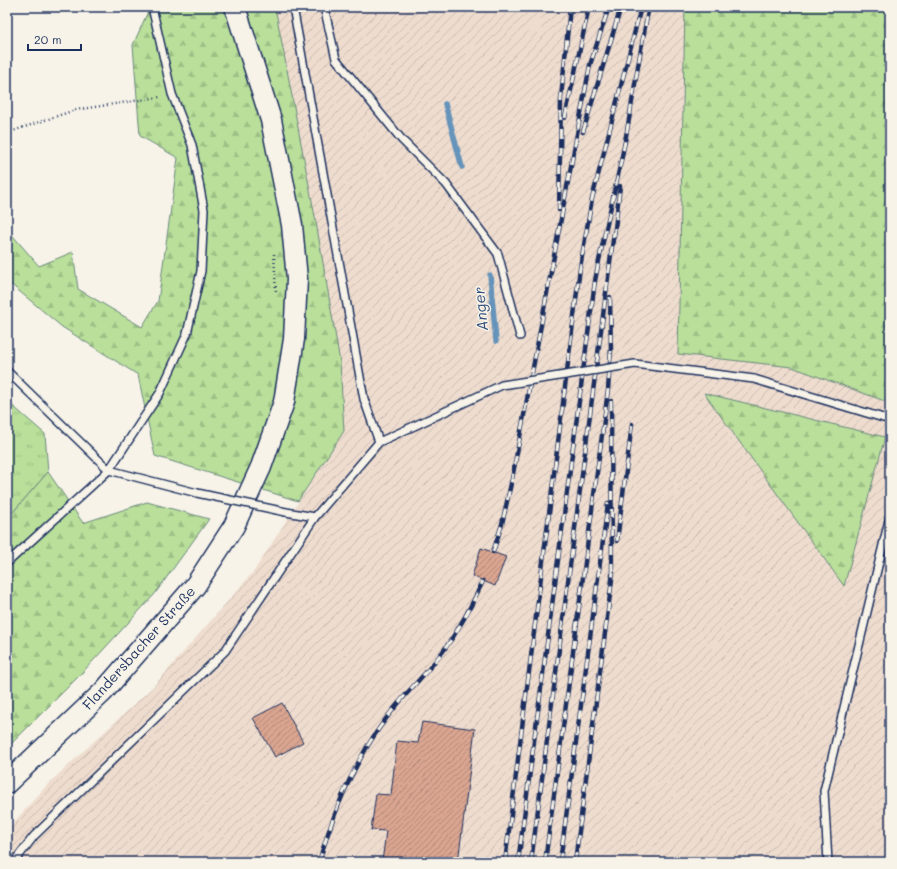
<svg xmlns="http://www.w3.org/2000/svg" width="897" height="869" font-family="Mali,sans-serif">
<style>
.industrial{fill:url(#industrial-furrows)}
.grass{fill:url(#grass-tufts);stroke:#6a877c}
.forest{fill:url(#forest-firs);stroke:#6a877c}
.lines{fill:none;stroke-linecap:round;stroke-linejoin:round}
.stream{stroke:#6593ba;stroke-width:5.5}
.building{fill:url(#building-hatch);stroke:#1b2f5e}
.lane-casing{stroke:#1b2f5e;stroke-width:10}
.secondary-casing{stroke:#1b2f5e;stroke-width:23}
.path{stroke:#1b2f5e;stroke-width:2.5;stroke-dasharray:1 3;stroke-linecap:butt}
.lane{stroke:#f7f3e8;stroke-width:7}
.secondary{stroke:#f7f3e8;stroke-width:20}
.rail-casing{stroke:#1b2f5e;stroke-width:4.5}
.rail{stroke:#f7f3e8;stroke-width:3;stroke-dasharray:9;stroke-linecap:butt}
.lane-bridge-casing{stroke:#1b2f5e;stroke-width:10;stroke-linecap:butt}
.lane-bridge{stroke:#f7f3e8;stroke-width:7}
.labels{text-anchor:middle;stroke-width:3;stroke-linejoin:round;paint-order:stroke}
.street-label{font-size:14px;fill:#1b2f5e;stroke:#f7f3e8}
.water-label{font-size:15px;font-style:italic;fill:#34507d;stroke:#f7f3e8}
</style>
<defs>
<pattern id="industrial-furrows" width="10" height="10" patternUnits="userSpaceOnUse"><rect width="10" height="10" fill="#eedcce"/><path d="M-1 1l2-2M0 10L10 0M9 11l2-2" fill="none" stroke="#ccbdb3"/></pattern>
<pattern id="grass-tufts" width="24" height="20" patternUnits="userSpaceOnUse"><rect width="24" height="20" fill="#b9df9a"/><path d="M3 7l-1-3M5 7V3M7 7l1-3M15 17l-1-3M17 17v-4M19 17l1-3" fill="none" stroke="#9ec087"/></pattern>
<pattern id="forest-firs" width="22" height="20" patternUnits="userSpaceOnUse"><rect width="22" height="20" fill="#b9df9a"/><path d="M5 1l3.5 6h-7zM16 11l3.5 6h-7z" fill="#9ec087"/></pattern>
<pattern id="building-hatch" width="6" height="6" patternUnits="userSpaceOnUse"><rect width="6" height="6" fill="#daa590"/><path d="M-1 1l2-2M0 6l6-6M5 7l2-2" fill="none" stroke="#b08779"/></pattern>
</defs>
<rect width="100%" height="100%" fill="#f7f3e8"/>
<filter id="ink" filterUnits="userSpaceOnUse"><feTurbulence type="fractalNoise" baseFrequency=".025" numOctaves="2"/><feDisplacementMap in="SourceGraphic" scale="8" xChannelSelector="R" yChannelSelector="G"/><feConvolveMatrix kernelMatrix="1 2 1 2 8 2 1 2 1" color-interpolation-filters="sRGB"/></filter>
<g filter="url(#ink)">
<!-- industrial -->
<path class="industrial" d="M275,7H890V862H7V830L48,784L154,686L254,571L344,431L340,362L316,222Z"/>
<!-- grass -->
<path class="grass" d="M7,401L45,434L48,472L7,519Z"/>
<!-- forest -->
<path class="forest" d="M150,7H275L316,222L340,362L344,431L298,501L155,456L138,375L62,327L7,281V229L39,266L73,252L78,289L142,327L158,301L178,158L140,136L133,45Z
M685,7H890V403L792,367L678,354Z
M704,393L885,437L844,586Z
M48,472L83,523L147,502L209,519L154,595L79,676L7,748V519Z"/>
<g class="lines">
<!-- stream -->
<path class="stream" d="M445,104L462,167
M490,275L496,341"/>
</g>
<!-- building -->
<path class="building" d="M481,548L506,557L495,586L472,576Z
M282,703L303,742L275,757L253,718Z
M422,722L475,729L458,862H382L386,831L371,830L376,794L391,795L397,741L418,743Z"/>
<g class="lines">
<!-- lane casing -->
<g class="lane-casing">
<path id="lane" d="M293,7L364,399L379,442
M324,7L336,59L402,140L446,184L498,254L520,336
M7,371L109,470L197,493
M754,379L890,420
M286,512L315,517
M7,563L109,470L160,393L187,334L201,271L204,210L192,145L172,94L152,7
M14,862L34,836L225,651L315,517L379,442L414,426
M828,862L824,791L890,516"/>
</g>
<!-- secondary casing -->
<g class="secondary-casing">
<path id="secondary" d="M7,783L103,692L195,586L234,526L261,467L284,402L294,339L297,279L292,225L271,120L235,7"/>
</g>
<!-- path -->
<path class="path" d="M7,133L75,110L160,97
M274,254L276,293"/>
<!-- lane -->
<use href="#lane" class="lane"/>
<!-- secondary -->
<use href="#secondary" class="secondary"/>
<!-- rail casing -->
<g class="rail-casing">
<path id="rail" d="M565,118L589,7
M583,132L621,7
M559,210L561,98L570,7
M614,237L620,186
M610,297L611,353
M611,401L612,577
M617,541L632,424
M493,552L502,524L512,479L590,65L609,7
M319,862C333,814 351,768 380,727C399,699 424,677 444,650C460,628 472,605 483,581
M505,862L580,268L592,199L641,7
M518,862L595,281C604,232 617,185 626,136C634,93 640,50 649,7
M531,862L614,232
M545,862L608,390L611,348
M560,862L608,503
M575,862L613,572"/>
</g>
<!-- rail -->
<use href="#rail" class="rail"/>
<!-- lane-bridge casing -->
<g class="lane-bridge-casing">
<path id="lane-bridge" d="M414,426L502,385L635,364L754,379
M197,493L286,512"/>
</g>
<!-- lane-bridge -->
<use href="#lane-bridge" class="lane-bridge"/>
</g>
</g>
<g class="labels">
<!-- street labels -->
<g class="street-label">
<text transform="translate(139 648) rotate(-48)" y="5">Flandersbacher Straße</text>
</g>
<!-- water labels -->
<g class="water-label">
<text transform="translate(481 309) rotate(-95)" y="5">Anger</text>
</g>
</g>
<!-- margin -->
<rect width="897" height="869" fill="none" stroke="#f7f3e8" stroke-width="24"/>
<rect x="12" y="12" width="873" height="845" fill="none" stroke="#1b2f5e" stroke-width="1.5" filter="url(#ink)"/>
<!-- scale -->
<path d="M28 44v6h53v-6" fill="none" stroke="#1b2f5e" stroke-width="2"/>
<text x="34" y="44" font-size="12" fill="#1b2f5e" stroke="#f7f3e8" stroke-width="3" paint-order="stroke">20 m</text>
</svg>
